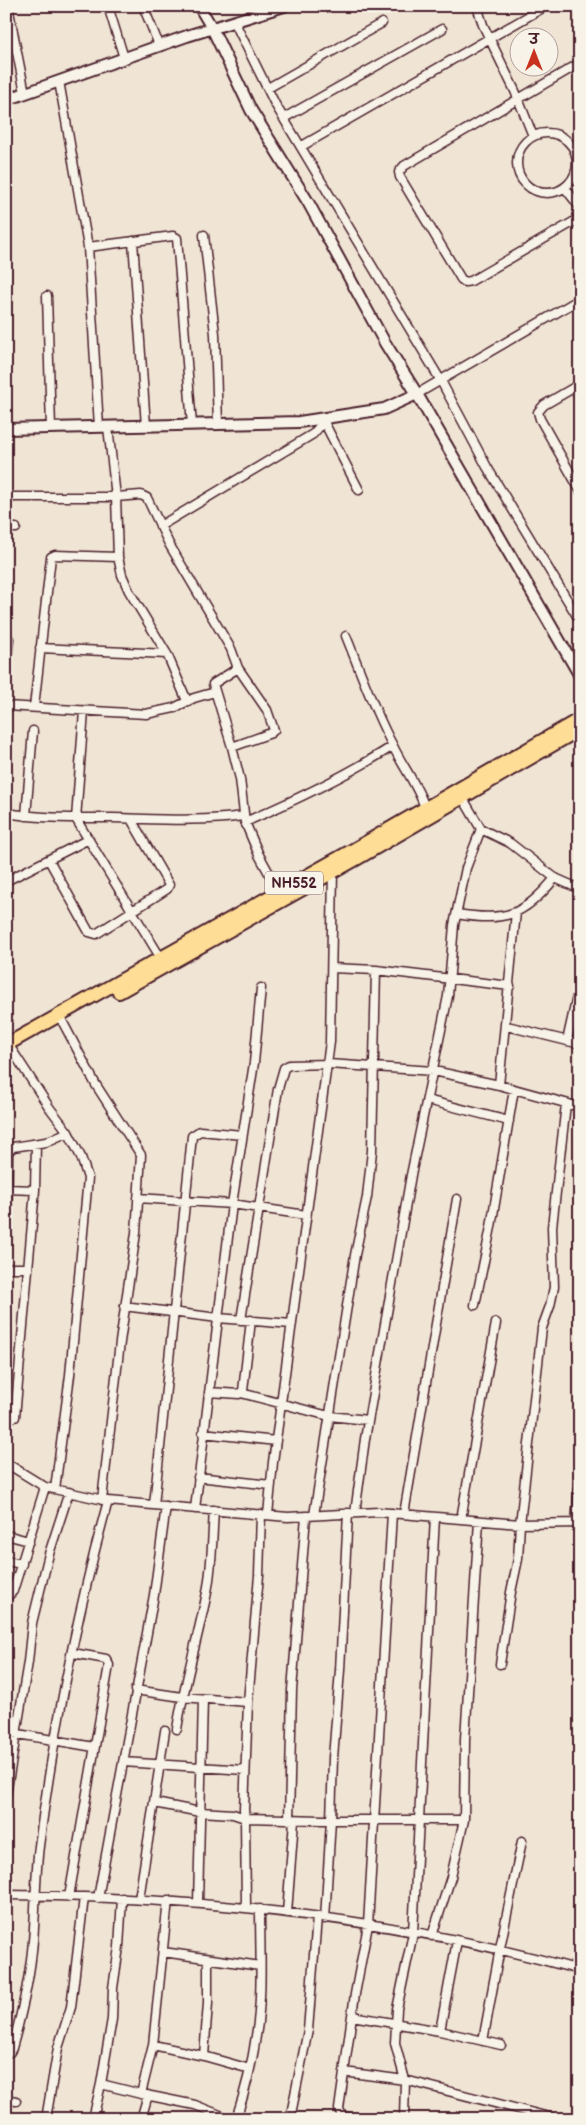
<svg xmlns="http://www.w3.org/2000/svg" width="586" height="2125" font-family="'Balsamiq Sans','Playpen Sans Deva',sans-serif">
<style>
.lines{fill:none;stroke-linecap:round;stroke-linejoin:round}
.minor-casing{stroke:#4a1f2b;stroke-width:11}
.tertiary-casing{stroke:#4a1f2b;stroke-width:14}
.trunk-casing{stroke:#4a1f2b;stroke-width:16}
.minor{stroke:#f7f3e8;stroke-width:8}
.tertiary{stroke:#f7f3e8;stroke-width:10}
.trunk{stroke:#fedd96;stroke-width:12}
.labels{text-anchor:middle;stroke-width:4;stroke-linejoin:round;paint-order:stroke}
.shield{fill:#f7f3e8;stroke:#7e5f64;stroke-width:1}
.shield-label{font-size:14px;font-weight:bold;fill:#4a1f2b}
</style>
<rect width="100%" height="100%" fill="#f0e5d5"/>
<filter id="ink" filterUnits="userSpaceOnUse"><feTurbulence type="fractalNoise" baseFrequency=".02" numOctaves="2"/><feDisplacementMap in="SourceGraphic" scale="10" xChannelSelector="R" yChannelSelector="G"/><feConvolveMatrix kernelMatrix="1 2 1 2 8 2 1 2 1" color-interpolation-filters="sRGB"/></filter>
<g filter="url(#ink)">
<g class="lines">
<!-- minor casing -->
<g class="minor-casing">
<path id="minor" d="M8,6L25,93
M108,6L124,58
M143,6L159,45
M477,6L483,25L515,91L533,136
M234,21L275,104L441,381L487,467L580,621
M580,63L404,166L399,172L400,177L461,279L465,282L471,281L580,218
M59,81L88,247L99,427
M268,88L382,23
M284,118L442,29
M517 163a30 30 0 1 1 60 0a30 30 0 1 1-60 0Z
M302,146L546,6
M565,188L580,207
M204,235L215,334L218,424
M133,241L146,426
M88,247L173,236L177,238L192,425
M47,296L51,428
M580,384L544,405L538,412L540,419L580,490
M417,394L580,299
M324,422L359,490
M108,427L116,497L141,495L147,498L169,544L231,649L238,668
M6,497H116L118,557L122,575L129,591L167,654L187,701
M160,526L313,434L327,418
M6,528H16
M6,634L9,639L6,667
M346,636C361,673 374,711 393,746C403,767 418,786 425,808
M40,648L167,654
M238,668L267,710L274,730L271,733L232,747L213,684Z
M6,706L146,714L174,708L194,698L215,692
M34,707L51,557L55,555L118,557
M84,711L76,819L162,960
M232,747L240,779L245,822L259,855L280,893
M6,813C42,819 77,818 113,818C157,819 200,822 243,816
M26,816L33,731
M245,822C296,800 346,776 393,746
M49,860L89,932L96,934L167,889L169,885L131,819
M555,878L580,889
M6,881L89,839
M457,914C505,922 524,916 555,878L510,843L481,829
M332,968L376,970L510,986
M59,1015L96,1085L141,1155L136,1233L120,1342L102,1500
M507,1026L580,1044
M567,1041L580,983
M8,1044L49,1107L68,1132L81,1157L88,1178L70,1375L55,1489
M499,1085L516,912
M427,1100L509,1121
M6,1189L35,1190L36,1144
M138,1198L232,1204L306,1215
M7,1235L8,1152L13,1147L46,1142L68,1132
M6,1268H28
M475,1305L491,1227L514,1089
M124,1306L218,1318L292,1324
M241,1320L278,1089L284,1068L289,1065L328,1064L434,1071L499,1085L580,1107
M209,1392L239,1394L243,1391L251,1320
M241,1393L329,1416L368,1420
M15,1417L35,1190
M203,1433L276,1441
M6,1463L45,1487L108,1501L288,1517L378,1512L520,1524L580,1523
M198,1477L271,1485
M154,1505L192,1136L200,1131L242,1135
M195,1509L232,1204L254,1063L261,988
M355,1513L365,1439L411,1175L448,996L454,925L466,868L481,829L461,795
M404,1514L457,1199
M268,1515L273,1462L330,1042L333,871
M314,1515L355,1255L367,1197L372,1151L376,970
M461,1519L496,1323
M576,1523L580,1474
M6,1535L29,1541
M6,1561L22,1564
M6,1594L9,1595L13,1591L45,1487
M500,1664L511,1592L518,1559L520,1524L542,1328L550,1306L554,1287L552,1227L566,1104
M135,1690L182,1697L248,1702
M177,1729C184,1686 196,1644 205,1602C212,1572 212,1541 214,1510
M6,1732L94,1747
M123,1762L245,1770
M6,1795L28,1662L32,1623L49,1554L69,1492
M155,1803L200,1812L233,1814L245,1818L244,1810L248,1702L259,1575L261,1514
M289,1820L292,1690L306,1516
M6,1895C199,1897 394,1918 580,1970
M69,1897L109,1665L106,1659L73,1653
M98,1898L154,1595L166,1506
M122,1898L119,1947L113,1988L112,2019L101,2084L141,2094
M139,1899L165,1731
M168,1900L153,2045L204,2056L250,2069
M198,1903L203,1699
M246,1907L245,1818L322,1820H464
M287,1913L294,1820
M325,1919L331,1820L333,1758L340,1670L348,1513
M432,1936L451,1877L464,1820L465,1739L479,1521
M457,1941L440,2031L501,2045
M163,1952L260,1966
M352,2016L440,2031
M483,2041L500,1948L522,1841
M153,2045L141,2094L195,2105L230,2119
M6,2053L10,2052L12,2048C22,2013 30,1977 33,1941C36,1909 35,1878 39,1846C54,1731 77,1613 108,1501
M204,2056L208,2003V1960
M344,2072L405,2080L557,2119
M6,2099L16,2101
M46,2119L58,2048L71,2007L84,1897
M93,2119L101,2084
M141,2119L148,2095
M236,2119C245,2092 252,2065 256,2036C263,1995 260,1951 260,1909
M290,2119L308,2030L317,1917
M356,2119L342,2116L339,2109L355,1994L368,1925L392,1513
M404,2119L405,2080L395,2043L397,2009L413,1933L435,1517"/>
</g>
<!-- tertiary casing -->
<g class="tertiary-casing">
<path id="tertiary" d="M199,6L212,28L251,110L308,202L385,343L417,394L580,676
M6,100L187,36L284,6
M6,429L299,422L384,409L417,394"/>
</g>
<!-- trunk casing -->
<g class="trunk-casing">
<path id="trunk" d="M119,992L358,858L580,729
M6,1045L353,850L580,719"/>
</g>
<!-- minor -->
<use href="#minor" class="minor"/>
<!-- tertiary -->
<use href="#tertiary" class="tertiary"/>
<!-- trunk -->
<use href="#trunk" class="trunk"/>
</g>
</g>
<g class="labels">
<!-- shield labels -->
<rect class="shield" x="265" y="871.5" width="58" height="23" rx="4"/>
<g class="shield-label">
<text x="294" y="888">NH552</text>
</g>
</g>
<!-- margin -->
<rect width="586" height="2125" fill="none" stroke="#f7f3e8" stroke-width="25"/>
<rect x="12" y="12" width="561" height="2100" fill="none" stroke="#4a1f2b" stroke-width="2" filter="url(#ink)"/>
<!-- north arrow -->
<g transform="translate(534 52)"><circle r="24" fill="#f7f3e8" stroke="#b29e9c"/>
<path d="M0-4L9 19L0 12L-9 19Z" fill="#c8321e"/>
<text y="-8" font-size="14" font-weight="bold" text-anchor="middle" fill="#4a1f2b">उ</text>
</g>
</svg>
